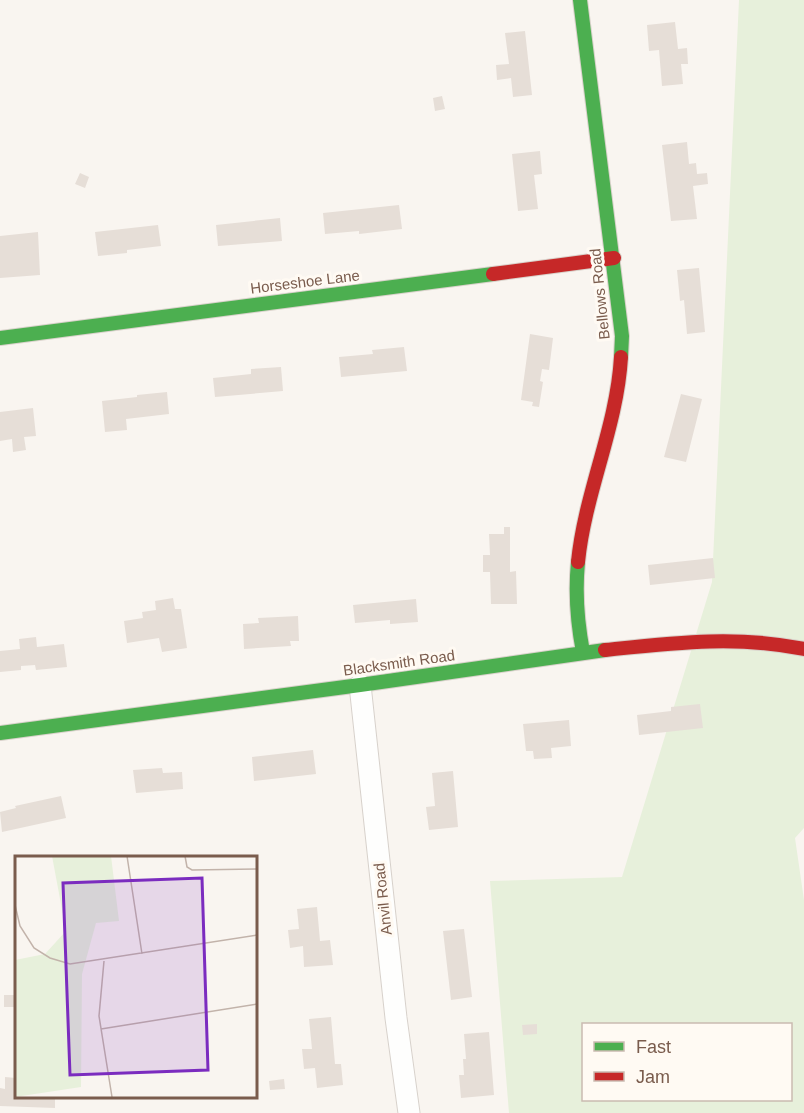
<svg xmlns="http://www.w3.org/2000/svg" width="804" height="1113" font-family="Helvetica,sans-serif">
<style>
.green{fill:#e7f0db;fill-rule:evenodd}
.building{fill:#e6ded7}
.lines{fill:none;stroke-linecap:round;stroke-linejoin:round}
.street-casing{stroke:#d7d1cb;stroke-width:23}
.fast-casing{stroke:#d9d2cb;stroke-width:16}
.jam-casing{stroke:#d9d2cb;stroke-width:16}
.street{stroke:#fefefd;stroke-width:21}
.fast{stroke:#4caf50;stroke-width:14}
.jam{stroke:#c62828;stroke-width:14}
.labels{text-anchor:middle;stroke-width:6;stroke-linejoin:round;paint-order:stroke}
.street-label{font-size:15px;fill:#7a5c4d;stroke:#fffaf3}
.inset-road{fill:none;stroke:#c2b3aa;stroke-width:1.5}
.view{fill:#7b2cbf;fill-opacity:0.15;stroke:#7b2cbf;stroke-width:3}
.inset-edge{fill:none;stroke:#7a5c4d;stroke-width:3}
</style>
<rect width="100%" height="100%" fill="#f9f5f0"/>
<!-- green -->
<path class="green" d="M739,0H804V828L795,838L804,900V1113H509L490,881L622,877L712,582ZM584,1024H790V1100H584Z"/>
<!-- building -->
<path class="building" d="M675,22L678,49L687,48L688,64H681L683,84L662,86L659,50L649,51L647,25Z
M525,31L532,95L513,97L511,78L497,80L496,65L509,64L505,33Z
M442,96L445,109L435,111L433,98Z
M687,142L689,164L696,163L697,174L707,173L708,184L693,186L697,219L671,221L662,145Z
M540,151L542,174L534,175L538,209L518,211L512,154Z
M80,173L89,177L85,188L75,184Z
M399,205L402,229L359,234V231L325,234L323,213Z
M280,218L282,241L218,246L216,225Z
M158,225L161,246L127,250V253L98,256L95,232Z
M38,232L40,275L0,278V236Z
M699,268L705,332L687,334L684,300L680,301L677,270Z
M530,334L553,338L549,370L542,369L540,381L543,382L539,407L532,406L533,402L521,400Z
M404,347L407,371L341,377L339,357L373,354L372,350Z
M281,367L283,391L215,397L213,378L251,374V369Z
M167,392L169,414L126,419L127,430L105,432L102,401L137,397V395Z
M681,394L702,399L686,462L664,457Z
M33,408L36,436L24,437L26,450L13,452L12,439L0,441V412Z
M504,527H510V572L516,571L517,604H491L490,572H483V555H490L489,534H504Z
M713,558L715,578L650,585L648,565Z
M173,598L175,609H181L187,648L162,652L159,638L127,643L124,621L143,618L142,612L156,610L155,601Z
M416,599L418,622L390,624V620L355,623L353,605Z
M298,616L299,641H290L291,646L244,649L243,624L259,623L258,618Z
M36,637L37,647L64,644L67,667L36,670L35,665L21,666V670L0,672V651L20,649L19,639Z
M700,704L703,728L639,735L637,715L671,711V707Z
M569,720L571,746L551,748L552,758L534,759L533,751H526L523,724Z
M313,750L316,774L254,781L252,757Z
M162,768L163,773L182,772L183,789L136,793L133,770Z
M453,771L458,827L429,830L426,807L435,806L432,773Z
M61,796L66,818L2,832L0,812L16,808L15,806Z
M317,907L320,941L330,940L333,965L304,967L303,946L290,948L288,930L299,929L297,909Z
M464,929L472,997L451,1000L443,931Z
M4,995H16V1007H4Z
M331,1017L335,1064H341L343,1085L317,1088L315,1068L304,1069L302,1049H312L309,1019Z
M537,1024V1034L523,1035L522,1025Z
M489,1032L494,1095L461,1098L459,1075H464L463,1059H466L464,1034Z
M5,1077L16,1078V1096H55V1108L0,1106V1088L5,1089Z
M284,1079L285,1089L270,1090L269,1081Z"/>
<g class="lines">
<!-- street casing -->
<g class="street-casing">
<path id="street" d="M360,685L396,1018L409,1113"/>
</g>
<!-- fast casing -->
<g class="fast-casing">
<path id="fast" d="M580,0L622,336L621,357
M0,338L493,274
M578,562C575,593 577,621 583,652
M0,733L360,685L605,650"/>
</g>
<!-- jam casing -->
<g class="jam-casing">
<path id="jam" d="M493,274L614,258
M578,562C585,492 617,427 621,357
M605,650C672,643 737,635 804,649"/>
</g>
<!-- street -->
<use href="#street" class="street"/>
<!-- fast -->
<use href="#fast" class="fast"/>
<!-- jam -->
<use href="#jam" class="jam"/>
</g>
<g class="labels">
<!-- street labels -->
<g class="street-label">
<text transform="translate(305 282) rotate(-7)" y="5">Horseshoe Lane</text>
<text transform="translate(600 294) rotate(-96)" y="5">Bellows Road</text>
<text transform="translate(399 663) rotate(-8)" y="5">Blacksmith Road</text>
<text transform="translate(383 899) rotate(-96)" y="5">Anvil Road</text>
</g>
</g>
<!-- overview -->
<g transform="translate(15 856)">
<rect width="242" height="242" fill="#f9f5f0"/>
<path d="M37,0H96L104,65L81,67L67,118L66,231L0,241V104L30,98L51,75Z" fill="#e7f0db"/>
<path class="inset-road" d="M112,0L127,98M170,0L172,11L177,14L242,13M0,49L5,70L19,92L35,102L55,108L242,79M89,105L84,160L97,241M86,173L242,148"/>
<path class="view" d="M187,22L193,214L55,219L48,27Z"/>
<rect width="242" height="242" class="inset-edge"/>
</g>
<!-- legend -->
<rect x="582" y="1023" width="210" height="78" fill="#fffaf3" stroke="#cabbb1" stroke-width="1.5"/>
<rect x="594" y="1042" width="30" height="9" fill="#4caf50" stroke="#cabbb1" stroke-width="1.5"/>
<text x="636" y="1053" font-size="18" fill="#7a5c4d">Fast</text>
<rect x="594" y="1072" width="30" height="9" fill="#c62828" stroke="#cabbb1" stroke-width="1.5"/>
<text x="636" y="1083" font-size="18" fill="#7a5c4d">Jam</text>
</svg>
